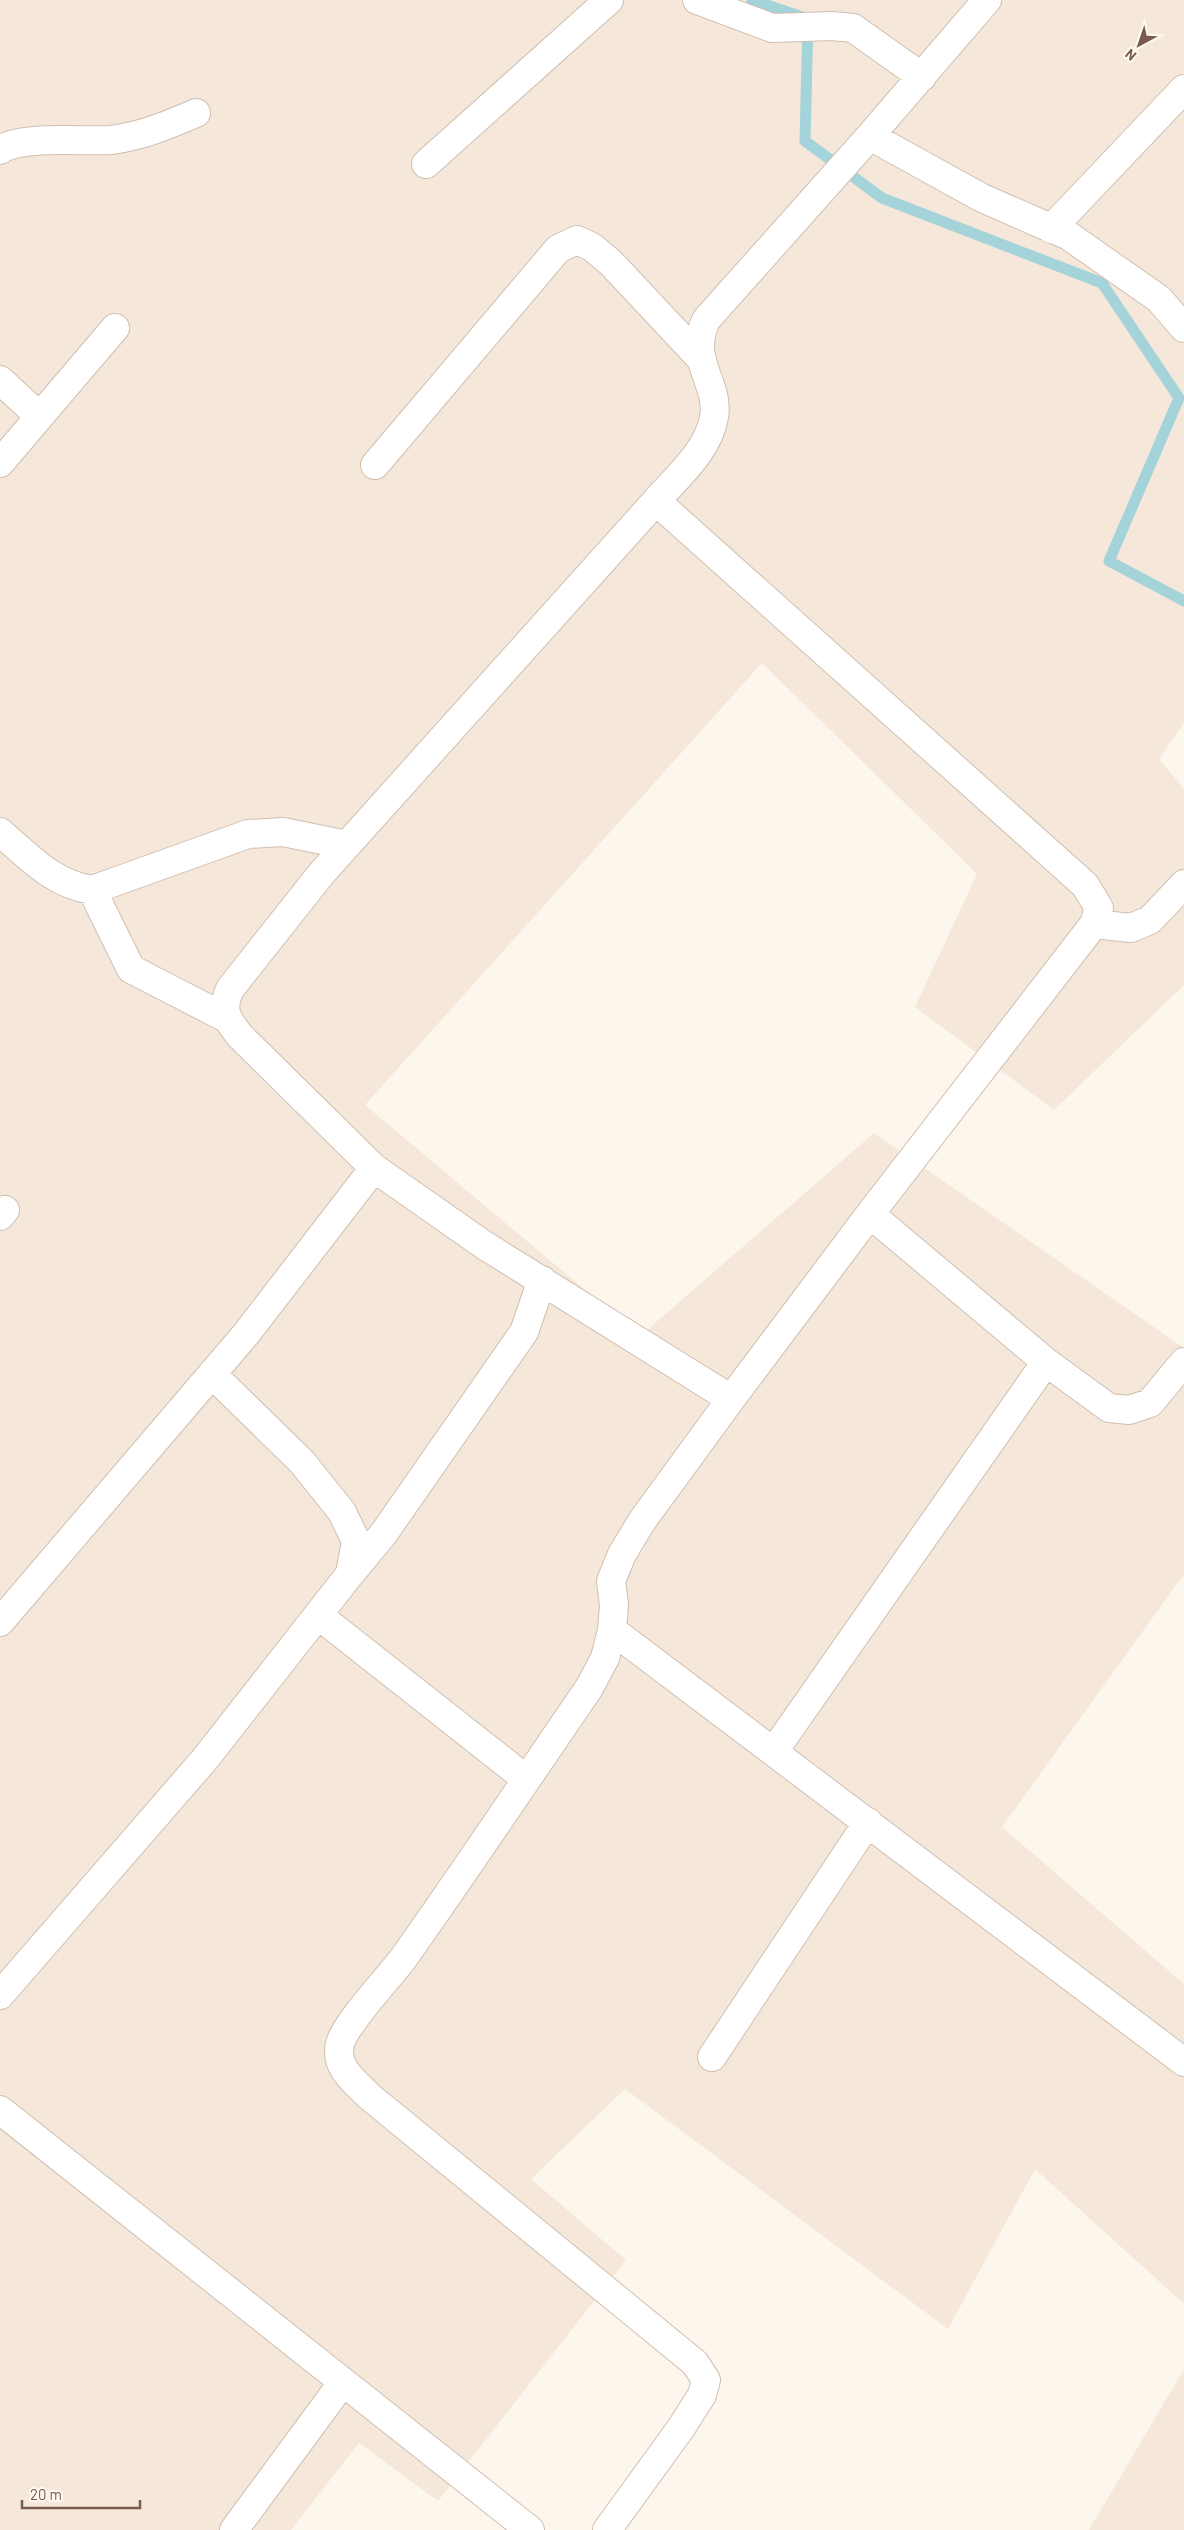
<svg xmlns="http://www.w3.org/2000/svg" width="1184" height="2530" font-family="Barlow,sans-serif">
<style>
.residential{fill:#f5e8da}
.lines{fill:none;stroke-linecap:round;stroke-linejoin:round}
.stream{stroke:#a5d3da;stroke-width:11}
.minor-casing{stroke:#d1beb0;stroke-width:30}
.minor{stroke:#fff;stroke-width:28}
</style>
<rect width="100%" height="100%" fill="#fdf6ec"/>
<!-- residential -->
<path class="residential" d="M0,0H1184V723L1159,759L1184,789V985L1054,1110L915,1007L977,874L762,663L365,1105L640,1336L874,1133L1184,1348V1574L1002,1827L1184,1984V2304L1035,2169L948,2329L625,2089L531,2179L626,2260L438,2501L359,2443L291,2530H0Z
M1184,2369V2530H1089Z"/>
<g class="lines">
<!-- stream -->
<path class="stream" d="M752,0L808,19L805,141L882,198L1102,283L1179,398L1109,561L1184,601"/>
<!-- minor casing -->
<g class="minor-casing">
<path id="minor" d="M697,0L772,28L832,26L853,28L922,77
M870,136L982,198L1069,236L1159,299L1184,328
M0,150C20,135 84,142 111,140C142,136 168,125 196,113
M426,164L609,0
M1051,229L1184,89
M0,380L39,416
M0,463L115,328
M375,465L558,249L577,240L592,247L611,263L701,359
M0,832C29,857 53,884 92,890L248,834L283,832L347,845
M92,890L131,969L226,1018
M1094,924L1131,928L1150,920L1184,884
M870,1214L1046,1362L1109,1408L1129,1410L1150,1403L1184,1362
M0,1216L5,1210
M731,1399L484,1245L374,1168L240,1036C227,1019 220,1011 230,989L321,874L656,501C677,477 709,450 714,417C720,383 687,361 706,320L870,136L987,0
M351,1573L384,1533L524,1332L542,1280
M318,1615L526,1779
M0,1622L246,1334L374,1168
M612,1630L1184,2062
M774,1751L1046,1362
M0,1995L205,1759L350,1574L356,1541L342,1512L302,1462L212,1374
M712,2057L868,1822
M0,2110L530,2530
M234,2530L343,2382
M607,2530L681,2428L702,2395L706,2380L695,2363L370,2097C355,2082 334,2067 340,2044C345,2023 390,1977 405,1956C468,1867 528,1777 589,1688L605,1658L612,1630L614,1605L611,1581L622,1554L642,1521L731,1399L870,1214L1094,924L1099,908L1085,885L656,501"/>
</g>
<!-- minor -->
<use href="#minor" class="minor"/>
</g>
<!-- north arrow -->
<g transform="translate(1139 45) rotate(220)" stroke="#fffaf3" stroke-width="4" paint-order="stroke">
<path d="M0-4L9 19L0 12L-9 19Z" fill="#7a5c4d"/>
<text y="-8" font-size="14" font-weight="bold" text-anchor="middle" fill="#7a5c4d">N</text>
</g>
<!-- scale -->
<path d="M22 2500v8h118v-8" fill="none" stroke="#7a5c4d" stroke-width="2.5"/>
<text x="30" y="2500" font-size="15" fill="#7a5c4d" stroke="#fffaf3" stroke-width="4" paint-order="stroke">20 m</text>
</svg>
